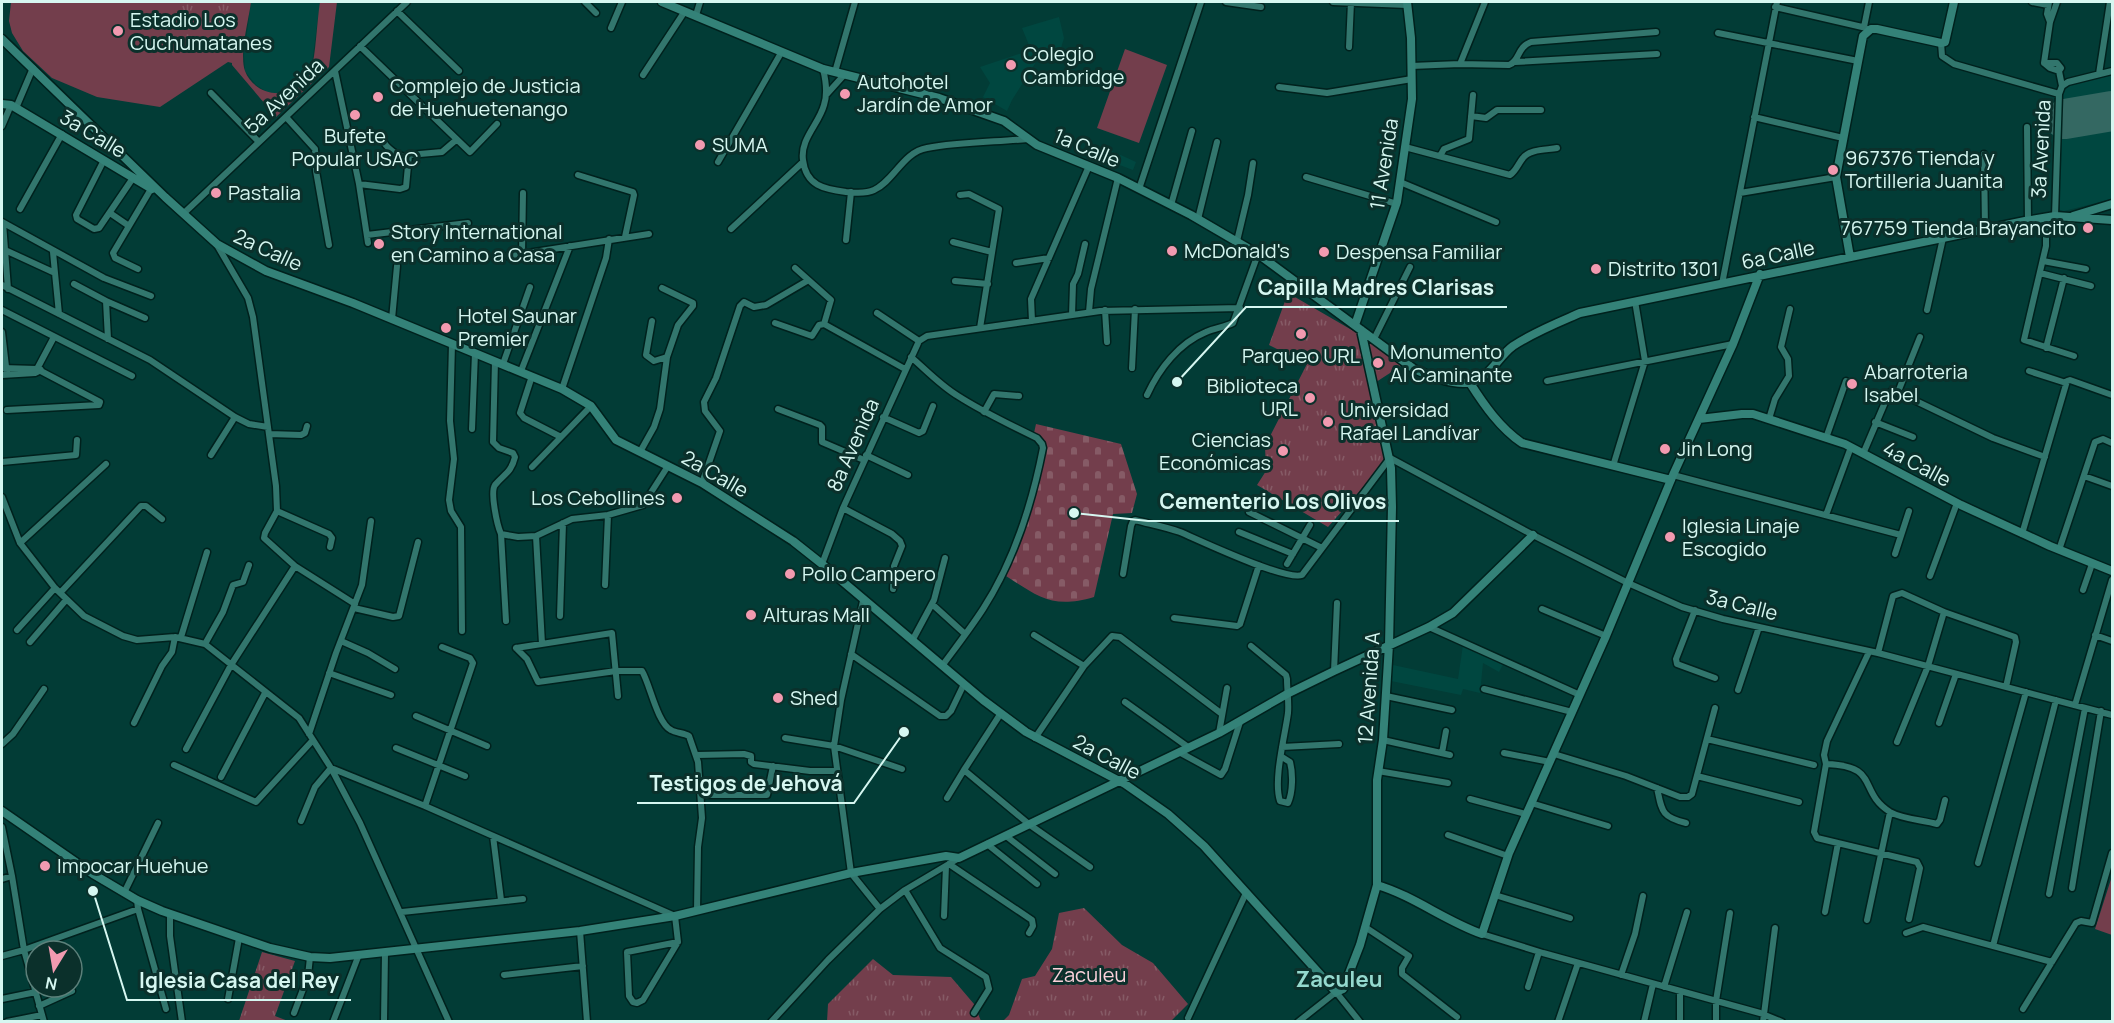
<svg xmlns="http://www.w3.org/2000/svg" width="2114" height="1023" font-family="Manrope,sans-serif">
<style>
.built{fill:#004740}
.grass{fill:#733e4c}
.cemetery{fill:url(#cemetery-stones)}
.park{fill:url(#park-tufts)}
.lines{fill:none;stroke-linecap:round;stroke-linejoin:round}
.runway{stroke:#346862;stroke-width:40}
.street-casing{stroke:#00211d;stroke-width:9}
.secondary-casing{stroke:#00211d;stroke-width:11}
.street{stroke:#32766d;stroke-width:6}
.secondary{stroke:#348278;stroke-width:8}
.poi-dot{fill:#f29ab0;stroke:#0b302b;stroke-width:2}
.labels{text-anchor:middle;stroke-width:6;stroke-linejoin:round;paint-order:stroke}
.poi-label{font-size:20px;fill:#d6f7f1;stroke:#0b302b;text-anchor:start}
.street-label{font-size:20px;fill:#d6f7f1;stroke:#0b302b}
.park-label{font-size:20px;fill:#fad1da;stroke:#0b302b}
.quarter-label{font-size:22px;font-weight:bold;fill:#95d9ce;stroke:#0b302b}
.leader{fill:none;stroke:#d6f7f1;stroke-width:2}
.callout-dot{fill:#d6f7f1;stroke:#0b302b;stroke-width:2}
.callout-label{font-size:21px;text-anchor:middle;font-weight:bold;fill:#d6f7f1;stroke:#0b302b;stroke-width:6;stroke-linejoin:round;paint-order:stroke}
</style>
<defs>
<pattern id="cemetery-stones" width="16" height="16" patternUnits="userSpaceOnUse" patternTransform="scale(1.5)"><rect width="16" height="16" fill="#733e4c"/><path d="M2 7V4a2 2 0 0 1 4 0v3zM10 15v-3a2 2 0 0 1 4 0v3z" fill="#865b66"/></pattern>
<pattern id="park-tufts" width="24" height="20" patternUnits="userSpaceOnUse" patternTransform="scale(1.5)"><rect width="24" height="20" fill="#733e4c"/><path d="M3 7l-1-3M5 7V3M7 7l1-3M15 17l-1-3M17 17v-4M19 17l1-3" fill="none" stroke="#865b66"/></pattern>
</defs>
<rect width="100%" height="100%" fill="#023c36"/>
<!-- built -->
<path class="built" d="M251,2H320L311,71L299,87L291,92L282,95L267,92L256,85L245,71L244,55Z
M1059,17L1064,38L1061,48L1049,62H1036L1012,100L1007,111L983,97L990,83L980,67L1031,50L1022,28Z
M2112,74V199L2064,211L2057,209L2061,93L2065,85Z
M1101,146L1136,162L1133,170L1098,157Z
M1463,645L1503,664L1499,672L1483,663L1480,693L1463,689L1461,695L1391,681L1393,665L1458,679Z"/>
<!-- grass -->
<path class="grass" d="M11,2H251C249,19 239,55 245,71C256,100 300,101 311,71C316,55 317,20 320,2H337L329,67L276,117L232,65V63L228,62L160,107L97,97L52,78L23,51L12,33L9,21Z
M1125,49L1167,65L1139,143L1097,128Z
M2112,876V935L2095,929Z"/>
<!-- cemetery -->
<path class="cemetery" d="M1036,424L1121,444L1137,494L1132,513L1113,514L1094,597C1050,610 1037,595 1001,573L1033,493L1043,443L1034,433Z"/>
<!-- park -->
<path class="park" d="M174,2H236V13L213,11L209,39L168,34Z
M1288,293L1357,333L1386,457L1371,478L1328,527L1257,485L1266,471L1265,446L1307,364L1269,345Z
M1363,333L1404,364L1373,384Z
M1084,908L1122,945L1153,963L1188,1004L1171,1021H1003L1009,1015L1022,979L1035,976L1052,949L1059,913Z
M262,952L295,961L275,1016L288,1021H239Z
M873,959L893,975L951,977L974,1004L981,1021L827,1022L828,1004Z"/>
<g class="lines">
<!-- runway -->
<path class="runway" d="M2065,119L2112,111"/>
<!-- street casing -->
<g class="street-casing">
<path id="street" d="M585,2L596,13
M1226,2L1261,7
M1333,2L1407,5
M2032,2L2048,5
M2049,2L2047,14L2050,22
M2057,2L2050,22L2044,63L2050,68L2059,71L2062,86
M1775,7L1871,29
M397,11L459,71
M696,15L700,2
M1864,27L1869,2
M611,28L622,2
M1718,33L1858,61
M1941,43L1942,56L1954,64L2059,94
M360,46L470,152L497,124
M1349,47L1351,2
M1515,62L1657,54
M2044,63H2057L2061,68L2059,71
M1460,64L1485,2
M1411,66L1460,64L1509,65C1520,61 1517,47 1531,42L1656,32
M823,69C826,81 828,93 824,105C819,124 800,139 803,160C806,186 824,189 846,192C855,193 866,194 874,190C894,181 903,152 927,148C959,142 995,142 1028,139
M335,71L359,184L368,243
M835,72L855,2
M2099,74L2110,2
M643,75L685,11
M1279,87L1327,93L1412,79
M211,93L259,142
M826,95L844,75
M16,108L33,68
M1471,116L1486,118L1497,110H1541
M286,117L315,149L316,171L329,245
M1754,117L1843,138
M2,126L11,105
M2027,127L2028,221
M382,139C386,148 398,157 408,157
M1405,147L1510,175C1516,171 1518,164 1523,158C1530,149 1546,150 1557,148
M1984,154L1985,229
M1440,156L1444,149L1469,139L1473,95
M104,160L76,215L77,219L94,229L99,228L133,178
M718,162L781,53
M578,175L633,192L634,195L625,237
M1306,177L1397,204
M1400,182L1496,222
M359,184L400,189L406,187L409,155L442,152L456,140
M1139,189L1201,2
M1740,193L1836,177
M960,195L969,194L999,209L980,328
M1171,205L1192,131
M20,209L62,134
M110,213L129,226
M183,214L407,2
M2055,216L2059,94L2062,86L2068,82L2112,71
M2046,218V246L2024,340L2074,356
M1198,219L1217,142
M2,222L104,278L151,296
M3,223L8,289
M731,229L803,162
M367,235L468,223
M846,240L851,192
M1237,241L1248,195L1253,163
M953,242L992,252
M217,245L248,298L253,317L276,486L277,511L265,533L264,538L295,566L355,604
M5,250L55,273L59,314
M53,252L55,273
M522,254L523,193
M508,256L649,234
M2043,261L2086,269
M1016,263L1049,258
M795,268L831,300L824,324
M138,269L115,258L113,253L151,189
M2040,273L2091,286
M955,281L988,284
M74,284L106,301L108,339
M1722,284L1777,2
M2,285L150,360L235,417L249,424L268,427
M106,301L145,318
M2,310L132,376
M1105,310L1107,342
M1927,310L1943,238
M1089,312L1091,289L1118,178
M877,313L919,341
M1072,315L1073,284L1078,274L1085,244
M392,319L397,266
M652,321L646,355L654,361L667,357L678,325L693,306V303L662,288
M1032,321L1031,299L1089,166
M775,323L812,336L819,325L824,324L905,369
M2,332L7,375
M1374,339L1410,267
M919,341L927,336L1100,311L1240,308
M452,344L450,421L454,459L449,500L451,511L461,527L462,631
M2046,348L2064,278
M911,357C926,370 941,386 958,396C983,412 1010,425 1037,438L1042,444L1043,448C1032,504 1014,561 983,609C970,629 956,647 942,666
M495,361L493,442L499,448L513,453L515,457C511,473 504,474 495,485C490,492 497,525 501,534L506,621
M503,364L530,287
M2,368L37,369L100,402L99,405L7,410
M1132,368L1135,309
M37,369L54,337
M521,371L570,246
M2029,371L2066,383
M2,375L35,373L41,370
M532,376L520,413L524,418L561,437
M1547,381L1733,344
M562,389L606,258L609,239
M1898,392L1920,337
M1147,395C1159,369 1179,343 1206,332C1215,328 1225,327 1233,323L1258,254
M778,409L820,425L822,427V442L864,460
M984,412L994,394L1019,396
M883,417L919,433L923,431L933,406
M1769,419L1775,399L1789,376L1788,359L1781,347L1790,309
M1875,422L1913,437
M472,429L475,353
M269,434L301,435L305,433L307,426
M1826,438L1846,381
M640,452L654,427L660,409L667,357
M1863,454L1889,393L1893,390L1993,438L2045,457
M211,455L235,417
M866,455L908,475
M2,462L76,455L77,440
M1613,466L1645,361L1635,301
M532,467L591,406
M1673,475L1901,535
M2084,476L2112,486
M702,483L720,431L705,411L704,402L716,378L740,306L744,302L754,307L766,305L807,281
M2,497L20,543L55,588L84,616L123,636L137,640L175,637L205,644L299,718L331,768L360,823L449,1022
M843,508L892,534L900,541L902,546L894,566L893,589
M277,511L329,534L332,538L330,547
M1249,512L1322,548
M1826,515L1851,447
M1239,532L1293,554
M501,534L518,537L536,536L572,519L608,515L643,505L668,466
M2022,534L2067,381L2070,380L2112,395
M536,536L542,644
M20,543L106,464
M2059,550L2095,442L2103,439L2112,443
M1895,554L1909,511
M822,564L843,508L919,341
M1287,564L1310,525
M1123,574L1131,526L1133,521L1135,520C1150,524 1166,527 1180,532C1201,541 1285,581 1302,575L1390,458L1533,535L1628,583L1682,607L1723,619L1878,653L2112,715
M1930,576L1957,503
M605,585L608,515
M2083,590L2092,564
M60,593L141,506H146L162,519
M863,601L841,700L834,746L851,873L880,909
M932,604L965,634
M354,608L393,617L399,616L418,542
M1542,609L1606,636
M1695,610L1676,659L1677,664L1715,678
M560,616L563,523
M1174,618L1237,626L1240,624L1259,565
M1429,627L1580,695
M17,630L55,588
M1034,635L1084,666
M2095,635L2112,641
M181,637L207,552
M341,641L368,653L395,669
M912,641L934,600L945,558
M30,642L66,600
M205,644L223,612L233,585L243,582L249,565
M1251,646L1286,675L1287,679C1287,690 1289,702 1288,713C1285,736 1273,780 1280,801L1288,803C1293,792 1293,773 1290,762L1282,757
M516,648L527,659L538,682L616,671H642C650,684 657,723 671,730C676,733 684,733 689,736L698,762L702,818L698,847L697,910
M516,648L612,633L618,696
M1869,652L1827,741L1824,755L1826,764L1814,832L1817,838L1917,862L1920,868L1909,919
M1878,653L1893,596L1902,593L1944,612L2015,637L2016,642L2006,687
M851,654L940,716H946L951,711L964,684
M1334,671L1337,603
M329,673L391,695
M1484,689L1572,712
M1738,690L1759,627
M1386,696L1452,710
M1125,702L1188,747
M2075,705L2112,580
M1001,713L964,770L1030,825L1090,867
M416,716L487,746
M134,723L162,666L172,652L175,637
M1939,723L1956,674
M1219,733L1227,688
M309,734L336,653L362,585L371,521
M785,738L834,746L902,769
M1035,738L1084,666L1112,636L1120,637L1222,714
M1707,739L1814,765
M1383,740L1450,755
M1897,742L1928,666L1944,612
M2,744L13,734L44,689
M1282,747L1339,744
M396,748L465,776
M186,749L231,665L295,566
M1179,752L1221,775L1225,769L1240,722
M1442,753L1446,731
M1504,753L1550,762
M1554,754L1626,776L1680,797H1688L1692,794L1715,708
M697,755L744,754L751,756V762L754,764L810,771H837
M1826,764C1881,766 1857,791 1890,812C1902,819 1922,820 1937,824L1940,820L1945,800
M174,765L256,802L313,740
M1378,771L1448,783
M1697,776L1799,802
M221,777L265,693
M1657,788C1662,811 1661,817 1686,823
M701,795H767L773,766
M947,798L964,770
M1470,799L1526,814
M1531,803L1608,826
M425,806L473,663L470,658L442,647
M301,821L315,787L331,768L425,806L675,916L678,942L643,1000L637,1003L633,1002L629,996L627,952L678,942
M2,827L12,876L24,950L44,1022
M1448,835L1508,856
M493,836L501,900
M1006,836L1055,874
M987,844L1037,884
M1978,863L2026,692
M949,864L1032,920L1033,926L1029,933
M2,879L12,876
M2072,888L2101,711
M905,890L940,948L986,977L989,989L974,1013
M124,893L158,823
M2049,894L2085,708
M1495,895L1570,918
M138,909L166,1009
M402,912L523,899
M1825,912L1838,843
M170,914V936L182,1022
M944,916L946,866
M1867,920L1890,812
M1365,927L1409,956L1402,968V974L1457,1017
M580,931L587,1022
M1906,933L1923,927L2052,962
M1482,934L1543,953L1760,1013L1782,1022
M1993,946L2056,700
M2,956L24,950L138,909L137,900
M504,975L583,966
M1621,975L1635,934L1643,896
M1528,987L1539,952
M1664,987L1687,912
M2,999L36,992
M228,999L239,938
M39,1006L72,991
M2023,1009L2076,923L2081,921L2092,923L2112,853
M294,1013L308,976L310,957
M1188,1018L1246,893
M7,1022L42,1015
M333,1022L358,957
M384,1022L385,953
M771,1022L828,960L880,909L905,890L959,858
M1298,1022L1336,992L1360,1022
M1558,1022L1578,963
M1644,1022L1653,984
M1680,1022V991
M1716,1022V1001L1730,913
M1763,1022L1775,928"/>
</g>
<!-- secondary casing -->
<g class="secondary-casing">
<path id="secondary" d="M662,2L823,69L939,98L1004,121L1037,145L1118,178L1191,215L1258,254L1414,369C1430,376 1454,386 1472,382C1489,378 1499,356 1513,346C1534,332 1557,323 1580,313L2025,221L2055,216L2112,220
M2,39L165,197L217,244L266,271L353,303L562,389L591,406L616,440L702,483L793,541L822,564L983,700L1026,732L1125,784L1168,814L1204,846L1336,992L1343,989L1360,945L1377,885V780L1383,740L1389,645L1392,507L1391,468L1361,330
M2,104L11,105L152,189
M2073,216L2112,204
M1850,257L1836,177L1863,36L1871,29H1877L1941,43L1945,42L1954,2
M1355,325L1397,202L1412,99L1411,38L1407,2
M1470,383C1484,405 1500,428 1522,443L1671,480
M1699,419L1742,414H1753L1845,444L1961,505L2050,546L2112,571
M2,811L93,874L137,900L162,911L270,948L310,957L330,958L580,931L675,916L851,873L946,856L959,858L1219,733L1287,694L1334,671L1429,627L1453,613L1533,535
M1377,885C1414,896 1445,921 1482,934L1509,853L1606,636L1673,475L1733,344L1760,274"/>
</g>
<!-- street -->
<use href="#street" class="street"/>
<!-- secondary -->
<use href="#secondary" class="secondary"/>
</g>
<!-- markers -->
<g class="poi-dot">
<circle cx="118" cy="31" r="6"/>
<circle cx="1011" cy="65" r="6"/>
<circle cx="845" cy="94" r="6"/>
<circle cx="378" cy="97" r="6"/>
<circle cx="355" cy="115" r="6"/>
<circle cx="700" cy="145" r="6"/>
<circle cx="1833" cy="170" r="6"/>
<circle cx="216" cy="193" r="6"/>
<circle cx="2088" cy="228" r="6"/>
<circle cx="379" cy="244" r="6"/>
<circle cx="1172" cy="251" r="6"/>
<circle cx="1324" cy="252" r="6"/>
<circle cx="1596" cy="269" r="6"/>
<circle cx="446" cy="328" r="6"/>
<circle cx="1301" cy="334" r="6"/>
<circle cx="1378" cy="363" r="6"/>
<circle cx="1852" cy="384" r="6"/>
<circle cx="1310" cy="398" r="6"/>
<circle cx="1328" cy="422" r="6"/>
<circle cx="1665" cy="449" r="6"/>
<circle cx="1283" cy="451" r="6"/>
<circle cx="677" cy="498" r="6"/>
<circle cx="1670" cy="537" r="6"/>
<circle cx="790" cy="574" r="6"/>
<circle cx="751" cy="615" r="6"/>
<circle cx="778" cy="698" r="6"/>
<circle cx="45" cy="866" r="6"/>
</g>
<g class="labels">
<!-- poi labels -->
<g class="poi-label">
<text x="130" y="27">Estadio Los<tspan x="130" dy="23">Cuchumatanes</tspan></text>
<text x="1023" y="61">Colegio<tspan x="1023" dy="23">Cambridge</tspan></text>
<text x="857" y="89">Autohotel<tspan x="857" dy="23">Jardín de Amor</tspan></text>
<text x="390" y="93">Complejo de Justicia<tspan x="390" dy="23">de Huehuetenango</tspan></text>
<text x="355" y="143" text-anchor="middle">Bufete<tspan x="355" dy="23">Popular USAC</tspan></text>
<text x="712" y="152">SUMA</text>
<text x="1845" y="165">967376 Tienda y<tspan x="1845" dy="23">Tortilleria Juanita</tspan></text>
<text x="228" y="200">Pastalia</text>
<text x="2076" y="235" text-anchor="end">767759 Tienda Brayancito</text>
<text x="391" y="239">Story International<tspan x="391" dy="23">en Camino a Casa</tspan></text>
<text x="1184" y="258">McDonald's</text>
<text x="1336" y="259">Despensa Familiar</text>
<text x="1608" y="276">Distrito 1301</text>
<text x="458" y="323">Hotel Saunar<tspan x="458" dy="23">Premier</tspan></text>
<text x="1390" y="359">Monumento<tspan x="1390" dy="23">Al Caminante</tspan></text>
<text x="1301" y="363" text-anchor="middle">Parqueo URL</text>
<text x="1864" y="379">Abarroteria<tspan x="1864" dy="23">Isabel</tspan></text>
<text x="1298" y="393" text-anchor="end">Biblioteca<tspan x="1298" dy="23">URL</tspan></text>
<text x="1340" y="417">Universidad<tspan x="1340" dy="23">Rafael Landívar</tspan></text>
<text x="1271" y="447" text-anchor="end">Ciencias<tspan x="1271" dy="23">Económicas</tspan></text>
<text x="1677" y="456">Jin Long</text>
<text x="665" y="505" text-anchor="end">Los Cebollines</text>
<text x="1682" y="533">Iglesia Linaje<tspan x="1682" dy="23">Escogido</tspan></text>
<text x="802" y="581">Pollo Campero</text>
<text x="763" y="622">Alturas Mall</text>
<text x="790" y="705">Shed</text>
<text x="57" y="873">Impocar Huehue</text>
</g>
<!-- street labels -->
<g class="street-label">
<text transform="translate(284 96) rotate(-43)" y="7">5a Avenida</text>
<text transform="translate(93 134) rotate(31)" y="7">3a Calle</text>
<text transform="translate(1087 148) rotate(23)" y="7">1a Calle</text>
<text transform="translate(2041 149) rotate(-87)" y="7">3a Avenida</text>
<text transform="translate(1384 164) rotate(-81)" y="7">11 Avenida</text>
<text transform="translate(268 250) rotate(25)" y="7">2a Calle</text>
<text transform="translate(1778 255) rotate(-12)" y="7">6a Calle</text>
<text transform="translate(853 445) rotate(-66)" y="7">8a Avenida</text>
<text transform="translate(1917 464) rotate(28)" y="7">4a Calle</text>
<text transform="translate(715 474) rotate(30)" y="7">2a Calle</text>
<text transform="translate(1742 605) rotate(14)" y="7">3a Calle</text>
<text transform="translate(1369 688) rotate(-86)" y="7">12 Avenida A</text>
<text transform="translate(1107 757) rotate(28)" y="7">2a Calle</text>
</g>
<!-- park labels -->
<g class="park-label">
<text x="1089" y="982">Zaculeu</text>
</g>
<!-- quarter labels -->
<g class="quarter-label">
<text x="1339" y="987">Zaculeu</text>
</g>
</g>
<!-- callouts -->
<path class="leader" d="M1177 382L1246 307H1507M1074 513L1148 521H1399M904 732L854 803H637M93 891L127 1000H351"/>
<g class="callout-dot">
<circle cx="1177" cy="382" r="6"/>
<circle cx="1074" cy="513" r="6"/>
<circle cx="904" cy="732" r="6"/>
<circle cx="93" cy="891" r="6"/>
</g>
<g class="callout-label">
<text x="1376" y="295">Capilla Madres Clarisas</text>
<text x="1273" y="509">Cementerio Los Olivos</text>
<text x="746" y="791">Testigos de Jehová</text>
<text x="239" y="988">Iglesia Casa del Rey</text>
</g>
<!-- border -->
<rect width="2114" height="1023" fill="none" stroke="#d6f7f1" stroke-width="6"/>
<!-- north arrow -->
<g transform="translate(54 969) rotate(191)"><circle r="28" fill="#0b302b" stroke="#5c807a" stroke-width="1.5"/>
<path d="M0-4.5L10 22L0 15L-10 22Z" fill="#f29ab0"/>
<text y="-9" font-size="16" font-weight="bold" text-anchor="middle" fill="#d6f7f1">N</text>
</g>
</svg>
